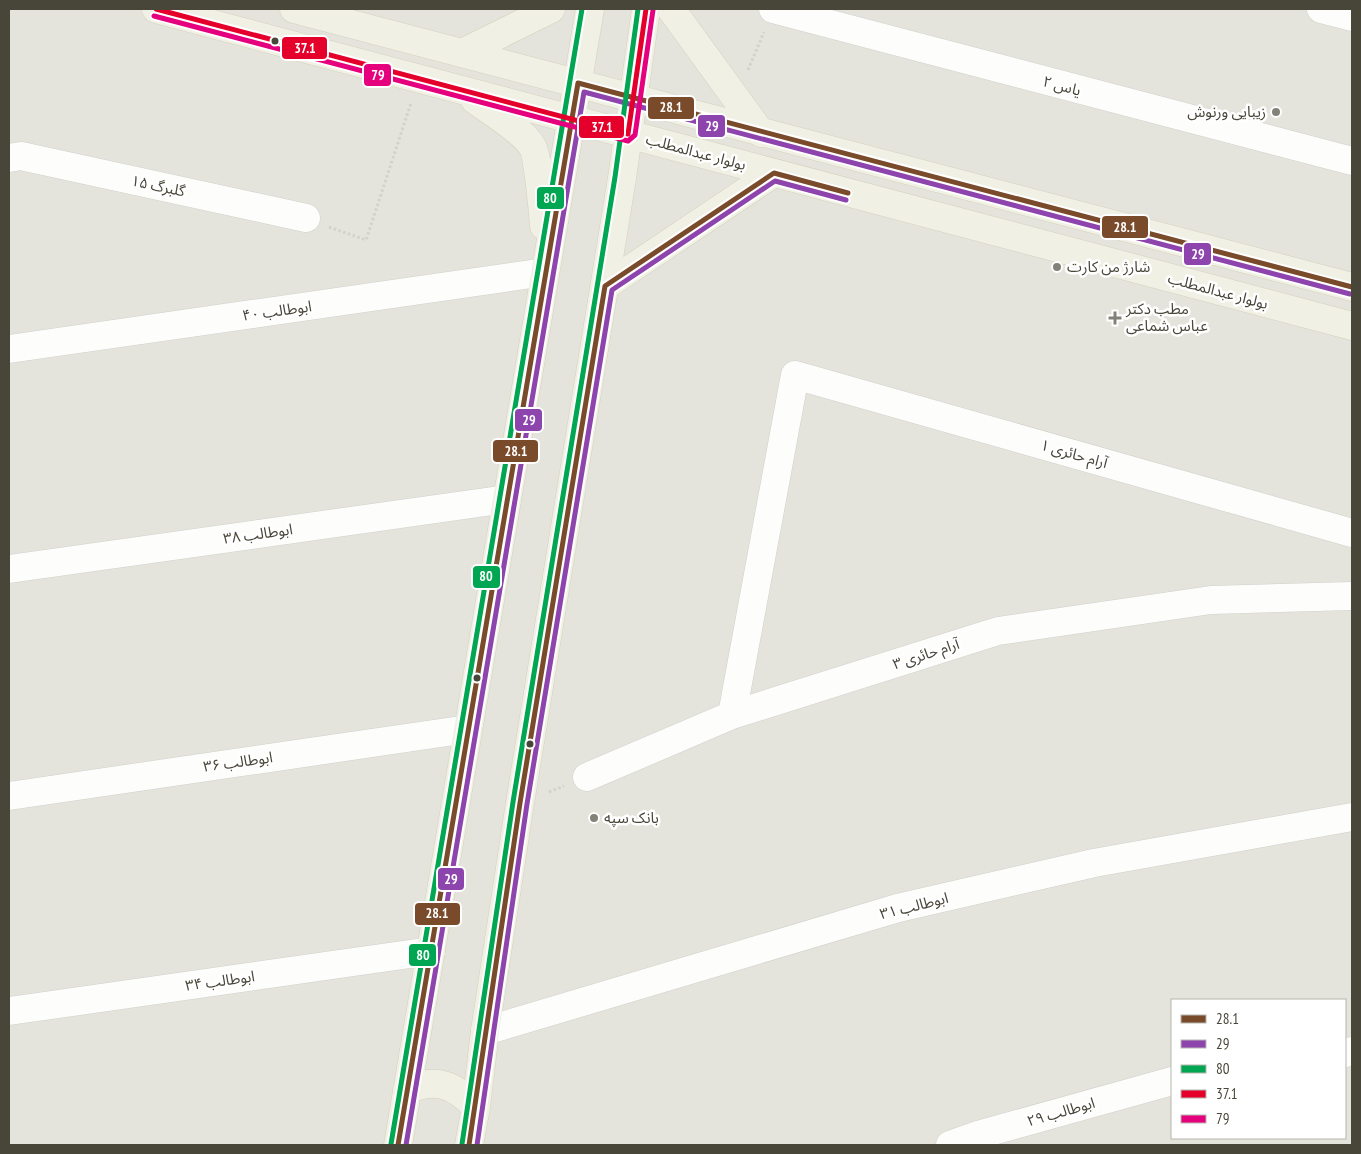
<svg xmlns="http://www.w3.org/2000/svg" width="1361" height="1154" font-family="'PT Sans Narrow','Noto Sans Arabic',sans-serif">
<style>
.residential{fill:#e5e4dc;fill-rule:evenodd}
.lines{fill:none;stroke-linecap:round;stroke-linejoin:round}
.minor-casing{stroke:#d0d0cb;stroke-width:29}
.major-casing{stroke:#d3d1bc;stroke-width:29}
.path{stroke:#d2d2cb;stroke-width:3;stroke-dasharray:2.5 2.5;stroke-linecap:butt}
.minor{stroke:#fdfdfc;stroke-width:28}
.major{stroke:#f1f0e5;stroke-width:28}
.bus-1-casing{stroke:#fff;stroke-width:9}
.bus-2-casing{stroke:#fff;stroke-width:9}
.bus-3-casing{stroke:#fff;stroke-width:9}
.bus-4-casing{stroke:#fff;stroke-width:9}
.bus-5-casing{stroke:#fff;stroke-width:9}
.bus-1{stroke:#7a4b2a;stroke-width:5}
.bus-2{stroke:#8e44ad;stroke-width:5}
.bus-3{stroke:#00a651;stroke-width:5}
.bus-4{stroke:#e4002b;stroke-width:5}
.bus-5{stroke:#e5007d;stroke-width:5}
.bus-dot{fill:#484539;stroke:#fff;stroke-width:2}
.poi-dot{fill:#848278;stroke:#fff;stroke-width:2}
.labels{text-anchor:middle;stroke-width:5;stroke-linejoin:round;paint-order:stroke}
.street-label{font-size:15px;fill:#484539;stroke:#fff}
.poi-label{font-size:15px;fill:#484539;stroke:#fff;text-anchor:start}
.line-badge{stroke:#fff;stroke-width:2}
.badge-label{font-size:14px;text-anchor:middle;font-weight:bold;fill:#fff}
</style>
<rect width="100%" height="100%" fill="#f2f2ed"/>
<!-- residential -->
<path class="residential" d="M9,9H1352V1145H9ZM1172,1000H1345V1138H1172Z"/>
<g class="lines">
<!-- minor casing -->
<g class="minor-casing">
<path id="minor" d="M773,9L1352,161
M1321,9L1352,17
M9,158L21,156L306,218
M9,349L545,272
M9,569L507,499
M732,715L795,375L1352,533
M587,777L732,715L998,631L1211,600L1352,596
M9,796L468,729
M9,1011L431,951
M485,1031L898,908L1094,863L1352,817
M1345,1053L1352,1051
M950,1145L978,1135L1172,1081"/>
</g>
<!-- major casing -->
<g class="major-casing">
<path id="major" d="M156,9L1352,326
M294,9L1352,287
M671,9L761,133
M464,52L551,9
M475,100C490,111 522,130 532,146C538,155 543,212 544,226
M605,286L774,173
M407,1090C437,1077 454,1085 476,1107
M398,1145L590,9
M469,1145L476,1107L485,1031L520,803L622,178L646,9"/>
</g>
<!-- path -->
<path class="path" d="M748,70L764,32
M329,227L366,240L411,103
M549,792L564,786"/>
<!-- minor -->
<use href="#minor" class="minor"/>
<!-- major -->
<use href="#major" class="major"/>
<!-- bus-1 casing -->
<g class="bus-1-casing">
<path id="bus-1" d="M398,1145L578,83L1352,287
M469,1145L520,803L605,286L774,173L848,193"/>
</g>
<!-- bus-2 casing -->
<g class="bus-2-casing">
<path id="bus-2" d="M406,1145L584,92L1350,294
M477,1145L527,804L612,290L775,181L846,200"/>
</g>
<!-- bus-3 casing -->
<g class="bus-3-casing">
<path id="bus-3" d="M391,1144L582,9
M462,1144L513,802L615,177L638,9"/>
</g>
<!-- bus-4 casing -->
<g class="bus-4-casing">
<path id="bus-4" d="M156,9L628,134L646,9"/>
</g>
<!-- bus-5 casing -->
<g class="bus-5-casing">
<path id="bus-5" d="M154,16L628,141L635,135L653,10"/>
</g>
<!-- bus-1 -->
<use href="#bus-1" class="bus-1"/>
<!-- bus-2 -->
<use href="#bus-2" class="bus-2"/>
<!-- bus-3 -->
<use href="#bus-3" class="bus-3"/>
<!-- bus-4 -->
<use href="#bus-4" class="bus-4"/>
<!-- bus-5 -->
<use href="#bus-5" class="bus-5"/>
</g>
<!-- markers -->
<g class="bus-dot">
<circle cx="275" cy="41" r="4.5"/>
<circle cx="477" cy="678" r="4.5"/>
<circle cx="530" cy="744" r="4.5"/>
</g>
<g class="poi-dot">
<circle cx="1276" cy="112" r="5"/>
<circle cx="1057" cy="267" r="5"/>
<path d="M1112.5 310.5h5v5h5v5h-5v5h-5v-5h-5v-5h5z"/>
<circle cx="594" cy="818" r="5"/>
</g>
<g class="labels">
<!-- street labels -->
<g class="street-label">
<text transform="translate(1062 86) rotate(15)" y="5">یاس ۲</text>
<text transform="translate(696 152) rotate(15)" y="5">بولوار عبدالمطلب</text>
<text transform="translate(158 186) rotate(12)" y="5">گلبرگ ۱۵</text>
<text transform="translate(1218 291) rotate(15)" y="5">بولوار عبدالمطلب</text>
<text transform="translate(277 311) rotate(-8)" y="5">ابوطالب ۴۰</text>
<text transform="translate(1074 454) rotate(16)" y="5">آرام حائری ۱</text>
<text transform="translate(258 534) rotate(-8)" y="5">ابوطالب ۳۸</text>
<text transform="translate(926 654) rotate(-18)" y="5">آرام حائری ۳</text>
<text transform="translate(238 762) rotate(-8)" y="5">ابوطالب ۳۶</text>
<text transform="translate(914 906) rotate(-14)" y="5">ابوطالب ۳۱</text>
<text transform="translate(220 981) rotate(-8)" y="5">ابوطالب ۳۴</text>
<text transform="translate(1061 1112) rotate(-16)" y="5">ابوطالب ۲۹</text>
</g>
<!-- poi labels -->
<g class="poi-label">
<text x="1266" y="117" text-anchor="end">زیبایی ورنوش</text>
<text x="1067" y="272">شارژ من کارت</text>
<text x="1126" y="314">مطب دکتر<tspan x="1126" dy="17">عباس شماعی</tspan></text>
<text x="604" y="823">بانک سپه</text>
</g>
</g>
<g class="line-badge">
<rect x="281" y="36" width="47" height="24" rx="5" fill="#e4002b"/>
<rect x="363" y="63" width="29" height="24" rx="5" fill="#e5007d"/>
<rect x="647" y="96" width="48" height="24" rx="5" fill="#7a4b2a"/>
<rect x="697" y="114" width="29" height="24" rx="5" fill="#8e44ad"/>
<rect x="578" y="115" width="47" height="24" rx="5" fill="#e4002b"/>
<rect x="536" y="186" width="29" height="24" rx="5" fill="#00a651"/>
<rect x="1101" y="215" width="48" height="24" rx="5" fill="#7a4b2a"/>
<rect x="1183" y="242" width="29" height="24" rx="5" fill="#8e44ad"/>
<rect x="514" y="408" width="29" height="24" rx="5" fill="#8e44ad"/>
<rect x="492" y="439" width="47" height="24" rx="5" fill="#7a4b2a"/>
<rect x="472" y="565" width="29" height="24" rx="5" fill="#00a651"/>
<rect x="437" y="867" width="28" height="24" rx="5" fill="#8e44ad"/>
<rect x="414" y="902" width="47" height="24" rx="5" fill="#7a4b2a"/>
<rect x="408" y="943" width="29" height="24" rx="5" fill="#00a651"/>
</g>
<g class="badge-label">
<text x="305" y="53">37.1</text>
<text x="378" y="80">79</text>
<text x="671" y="112">28.1</text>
<text x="712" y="131">29</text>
<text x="602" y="132">37.1</text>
<text x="550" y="203">80</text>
<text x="1125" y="232">28.1</text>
<text x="1198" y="259">29</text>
<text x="529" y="425">29</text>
<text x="516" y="456">28.1</text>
<text x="486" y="581">80</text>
<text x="451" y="884">29</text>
<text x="437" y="918">28.1</text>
<text x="423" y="960">80</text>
</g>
<!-- border -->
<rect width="1361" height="1154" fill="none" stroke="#484539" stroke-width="20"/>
<!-- legend -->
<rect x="1171" y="999" width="175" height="140" fill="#ffffff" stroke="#b6b5b0"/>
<rect x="1181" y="1015" width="25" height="8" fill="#7a4b2a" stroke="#b6b5b0"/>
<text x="1216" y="1024" font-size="15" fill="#484539">28.1</text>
<rect x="1181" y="1040" width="25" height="8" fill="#8e44ad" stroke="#b6b5b0"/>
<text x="1216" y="1049" font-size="15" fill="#484539">29</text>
<rect x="1181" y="1065" width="25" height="8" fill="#00a651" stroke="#b6b5b0"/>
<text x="1216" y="1074" font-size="15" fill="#484539">80</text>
<rect x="1181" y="1090" width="25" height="8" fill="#e4002b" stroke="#b6b5b0"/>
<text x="1216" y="1099" font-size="15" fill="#484539">37.1</text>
<rect x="1181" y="1115" width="25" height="8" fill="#e5007d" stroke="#b6b5b0"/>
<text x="1216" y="1124" font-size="15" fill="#484539">79</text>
</svg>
